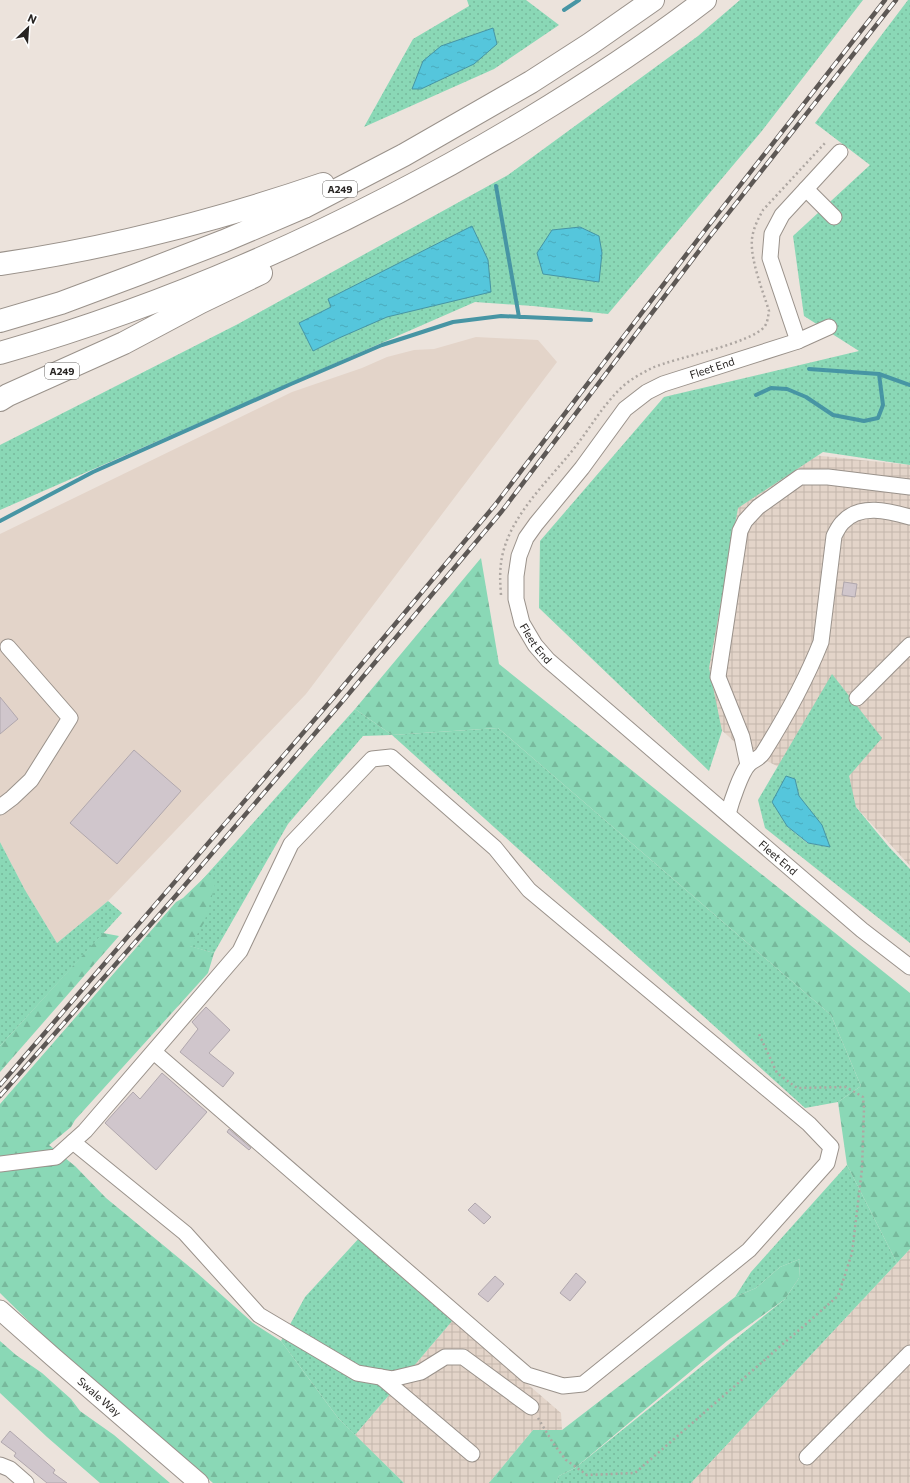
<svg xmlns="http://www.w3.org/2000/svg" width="910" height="1483" font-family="Commissioner,sans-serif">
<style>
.built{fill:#e3d4c9}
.industrial{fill:url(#industrial-grid)}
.grass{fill:url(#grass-dots);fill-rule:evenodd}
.forest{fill:url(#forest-firs)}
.water{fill:url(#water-ripples);stroke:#4795a4}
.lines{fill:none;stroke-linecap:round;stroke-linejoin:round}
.stream{stroke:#4795a4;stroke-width:4}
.building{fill:#d0c6cc;stroke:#b0a7ad}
.minor-casing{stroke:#9a928b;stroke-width:17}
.major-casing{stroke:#9a928b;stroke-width:21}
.highway-casing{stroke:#9a928b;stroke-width:24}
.path{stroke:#aea7a2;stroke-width:2.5;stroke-dasharray:2 3;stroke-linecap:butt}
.minor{stroke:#fff;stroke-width:15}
.major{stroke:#fff;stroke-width:19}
.highway{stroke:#fff;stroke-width:22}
.rail-casing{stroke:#5d5855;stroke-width:4.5}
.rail{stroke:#fff;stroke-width:3;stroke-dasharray:9;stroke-linecap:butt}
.labels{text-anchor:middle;stroke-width:3;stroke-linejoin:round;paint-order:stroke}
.shield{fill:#fff;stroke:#686664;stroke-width:1}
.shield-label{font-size:10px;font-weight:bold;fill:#272422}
.street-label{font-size:11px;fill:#272422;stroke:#fff}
</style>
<defs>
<pattern id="industrial-grid" width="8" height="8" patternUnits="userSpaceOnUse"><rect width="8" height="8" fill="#e3d4c9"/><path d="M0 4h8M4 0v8" fill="none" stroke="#c3b6ac"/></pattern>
<pattern id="grass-dots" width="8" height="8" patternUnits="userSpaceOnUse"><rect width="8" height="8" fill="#8ad8b6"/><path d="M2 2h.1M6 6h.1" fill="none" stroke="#77b99c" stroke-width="1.8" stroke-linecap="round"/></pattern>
<pattern id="forest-firs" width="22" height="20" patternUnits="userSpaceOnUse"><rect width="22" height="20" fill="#8ad8b6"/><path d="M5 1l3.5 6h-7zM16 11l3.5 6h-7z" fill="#77b99c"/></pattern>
<pattern id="water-ripples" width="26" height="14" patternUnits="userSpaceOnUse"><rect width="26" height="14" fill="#55c6dc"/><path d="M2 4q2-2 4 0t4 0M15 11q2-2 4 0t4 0" fill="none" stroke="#4aaabc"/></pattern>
</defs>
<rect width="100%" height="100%" fill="#ece3dc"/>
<!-- built -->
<path class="built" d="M476,337L538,340L557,362L306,694L108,901L57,943L25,890L0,842V534L292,392L362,368L387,357L414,350L434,349Z"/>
<!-- industrial -->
<path class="industrial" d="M802,454L910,465V866L856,807L740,747L628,644L567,553Z
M910,1249V1483H691L897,1263Z
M453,1320L561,1413L562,1430H533L489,1483H404L355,1435Z"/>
<!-- grass -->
<path class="grass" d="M467,0H526L559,25L494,69L364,127L413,39L469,6Z
M740,0H863L761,132L608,314L533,306L475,302L0,510V445L238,324L508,175L698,36Z
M908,0H910V465L823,452L738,508L709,668L722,731L709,771L539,608L540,541L664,397L859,351L804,316L793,236L870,165L815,123Z
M832,674L882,738L849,776L856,807L889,847L910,869V943L765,828L758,800ZM795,780L799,796L829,847L807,843L787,826Z
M355,709L392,735L498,728L831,1015L861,1086L838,1102L805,1108L392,735L363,736L288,824L214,953L189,946L202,880Z
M0,842L25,890L57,943L108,901L122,913L0,1046Z
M847,1165L897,1263L691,1483H556L559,1476L575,1468L785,1299L799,1278L800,1259L780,1267L756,1288L735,1297L751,1272Z
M361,1236L453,1320L355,1435L338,1418L281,1341L305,1297Z"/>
<!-- forest -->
<path class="forest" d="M481,558L499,664L910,993V1249L897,1263L847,1165L838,1102L861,1086L831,1015L498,728L392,735L355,709Z
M207,875L215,886L204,923L190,946L214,953L208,973L75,1120L71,1127L49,1145L75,1166L106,1198L197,1273L253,1323L281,1341L338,1418L404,1483H213L69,1361L0,1293V1104L176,902L183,898Z
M103,933L119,936L0,1072V1046Z
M800,1259L799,1278L785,1299L727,1341L575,1468L559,1476L556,1483H489L533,1430H562L735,1297L756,1288L780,1267Z
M0,1341L16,1355L42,1373L71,1399L80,1411L114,1435L170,1483H100L47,1437L0,1393Z"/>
<!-- water -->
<path class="water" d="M493,28L497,44L474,64L421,89H412L423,61L441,46Z
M472,226L488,260L491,292L387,317L339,338L313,351L299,323L331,307L328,299Z
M580,227L599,236L602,253L599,282L543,274L537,253L552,230Z
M786,776L795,779L799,796L822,825L830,847L808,843L787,826L772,802Z"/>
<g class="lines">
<!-- stream -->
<path class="stream" d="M564,10L579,0
M496,186L519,317
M809,369L879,374L910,385
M756,395L771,388L787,389L806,397L833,415L864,421L878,418L883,405L879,374
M0,521L93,472L291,384L382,345L453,322L501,316L591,320"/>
</g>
<!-- building -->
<path class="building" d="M844,582L857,584L855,597L842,595Z
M0,697L18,719L0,734Z
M134,750L181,791L117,864L70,823Z
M206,1007L230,1030L209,1053L234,1073L223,1087L180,1052L198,1029L192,1022Z
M162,1073L207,1112L156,1170L105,1123L133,1092L140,1099Z
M229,1129L251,1148L249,1150L227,1132Z
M475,1203L491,1217L484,1224L468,1210Z
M576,1273L586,1282L570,1301L560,1293Z
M495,1276L504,1284L488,1302L478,1294Z
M10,1431L55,1470L53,1473L67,1483H47L14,1456L16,1453L1,1442Z"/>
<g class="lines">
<!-- minor casing -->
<g class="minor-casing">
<g id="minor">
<path d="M806,189L834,217"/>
<path id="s1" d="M829,327L798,341L663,384L647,392L625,409L582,468L536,524L526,538L519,556L516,576V599L522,623L535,645L548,660L862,930L910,967"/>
<path d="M798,341L770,258L772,234L782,215L840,152"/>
<path d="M857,698L910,645"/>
<path d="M748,765L742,737L718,677L740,531L745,521L758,507L800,477H828L910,487"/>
<path d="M0,807L12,798L31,780L70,718L8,647"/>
<path d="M728,814C731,803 741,772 749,764C753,760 760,758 763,753C785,718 806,680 821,642L834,536C836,532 839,526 842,523C859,503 889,511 910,517"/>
<path d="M73,1142L185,1233L259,1315L357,1373L392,1379L421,1372L445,1357H463L531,1407"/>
<path d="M0,1164L56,1157L85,1131L240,951L291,844L372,759L391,757L495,848L529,890L809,1124L831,1147L827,1163L749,1250L583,1384L563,1386L527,1375L154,1052"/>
<path d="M381,1377L472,1454"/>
<path d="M807,1457L910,1353"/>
<path d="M0,1465L10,1469L26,1483"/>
</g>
</g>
<!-- major casing -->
<g class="major-casing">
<g id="major">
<path id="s2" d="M0,1310L53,1357L199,1483"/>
</g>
</g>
<!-- highway casing -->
<g class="highway-casing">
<path id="highway" d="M0,264C110,248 218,220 323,184
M0,321L61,303L136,275L224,241L304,207L404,155L531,82L590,44L653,0
M0,353C185,300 362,219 527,120C588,83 648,44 705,0
M0,400L8,395L124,343L201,302L261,273"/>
</g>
<!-- path -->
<path class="path" d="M501,595C499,570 500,554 511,531C526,501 551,477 572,451C589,430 602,406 622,387C631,379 642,373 652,368C677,357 751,344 765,326C768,321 768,316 769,311C763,291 750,260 752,239C753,229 758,219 763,210L825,143
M538,1418L553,1443L566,1460L587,1475L635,1473L838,1296L852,1253L862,1169L864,1109L863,1097L846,1087L797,1088L777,1073L759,1034"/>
<!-- minor -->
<use href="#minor" class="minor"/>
<!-- major -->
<use href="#major" class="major"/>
<!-- highway -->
<use href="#highway" class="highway"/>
<!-- rail casing -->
<g class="rail-casing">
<path id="rail" d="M0,1085L334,697L495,505L702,234L885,0
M0,1096L173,899L341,703L502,511L708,239L896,0"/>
</g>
<!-- rail -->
<use href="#rail" class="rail"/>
</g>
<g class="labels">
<!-- shield labels -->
<g class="shield">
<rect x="323" y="181" width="34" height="16" rx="3"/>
<rect x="45" y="363" width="34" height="16" rx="3"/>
</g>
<g class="shield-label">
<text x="340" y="193">A249</text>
<text x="62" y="375">A249</text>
</g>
<!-- street labels -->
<g class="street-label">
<text transform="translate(712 368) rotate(-18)" y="4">Fleet End</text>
<text dy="4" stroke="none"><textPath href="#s1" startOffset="496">Fleet End</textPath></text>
<text dy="4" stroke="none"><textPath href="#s1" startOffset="820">Fleet End</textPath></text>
<text dy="4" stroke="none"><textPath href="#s2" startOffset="132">Swale Way</textPath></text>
</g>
</g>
<!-- north arrow -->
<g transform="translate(28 28) rotate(25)" stroke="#ffffff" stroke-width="3" paint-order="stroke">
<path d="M0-3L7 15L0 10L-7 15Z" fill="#272422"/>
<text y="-6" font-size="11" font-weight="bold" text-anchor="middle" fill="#272422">N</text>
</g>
</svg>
